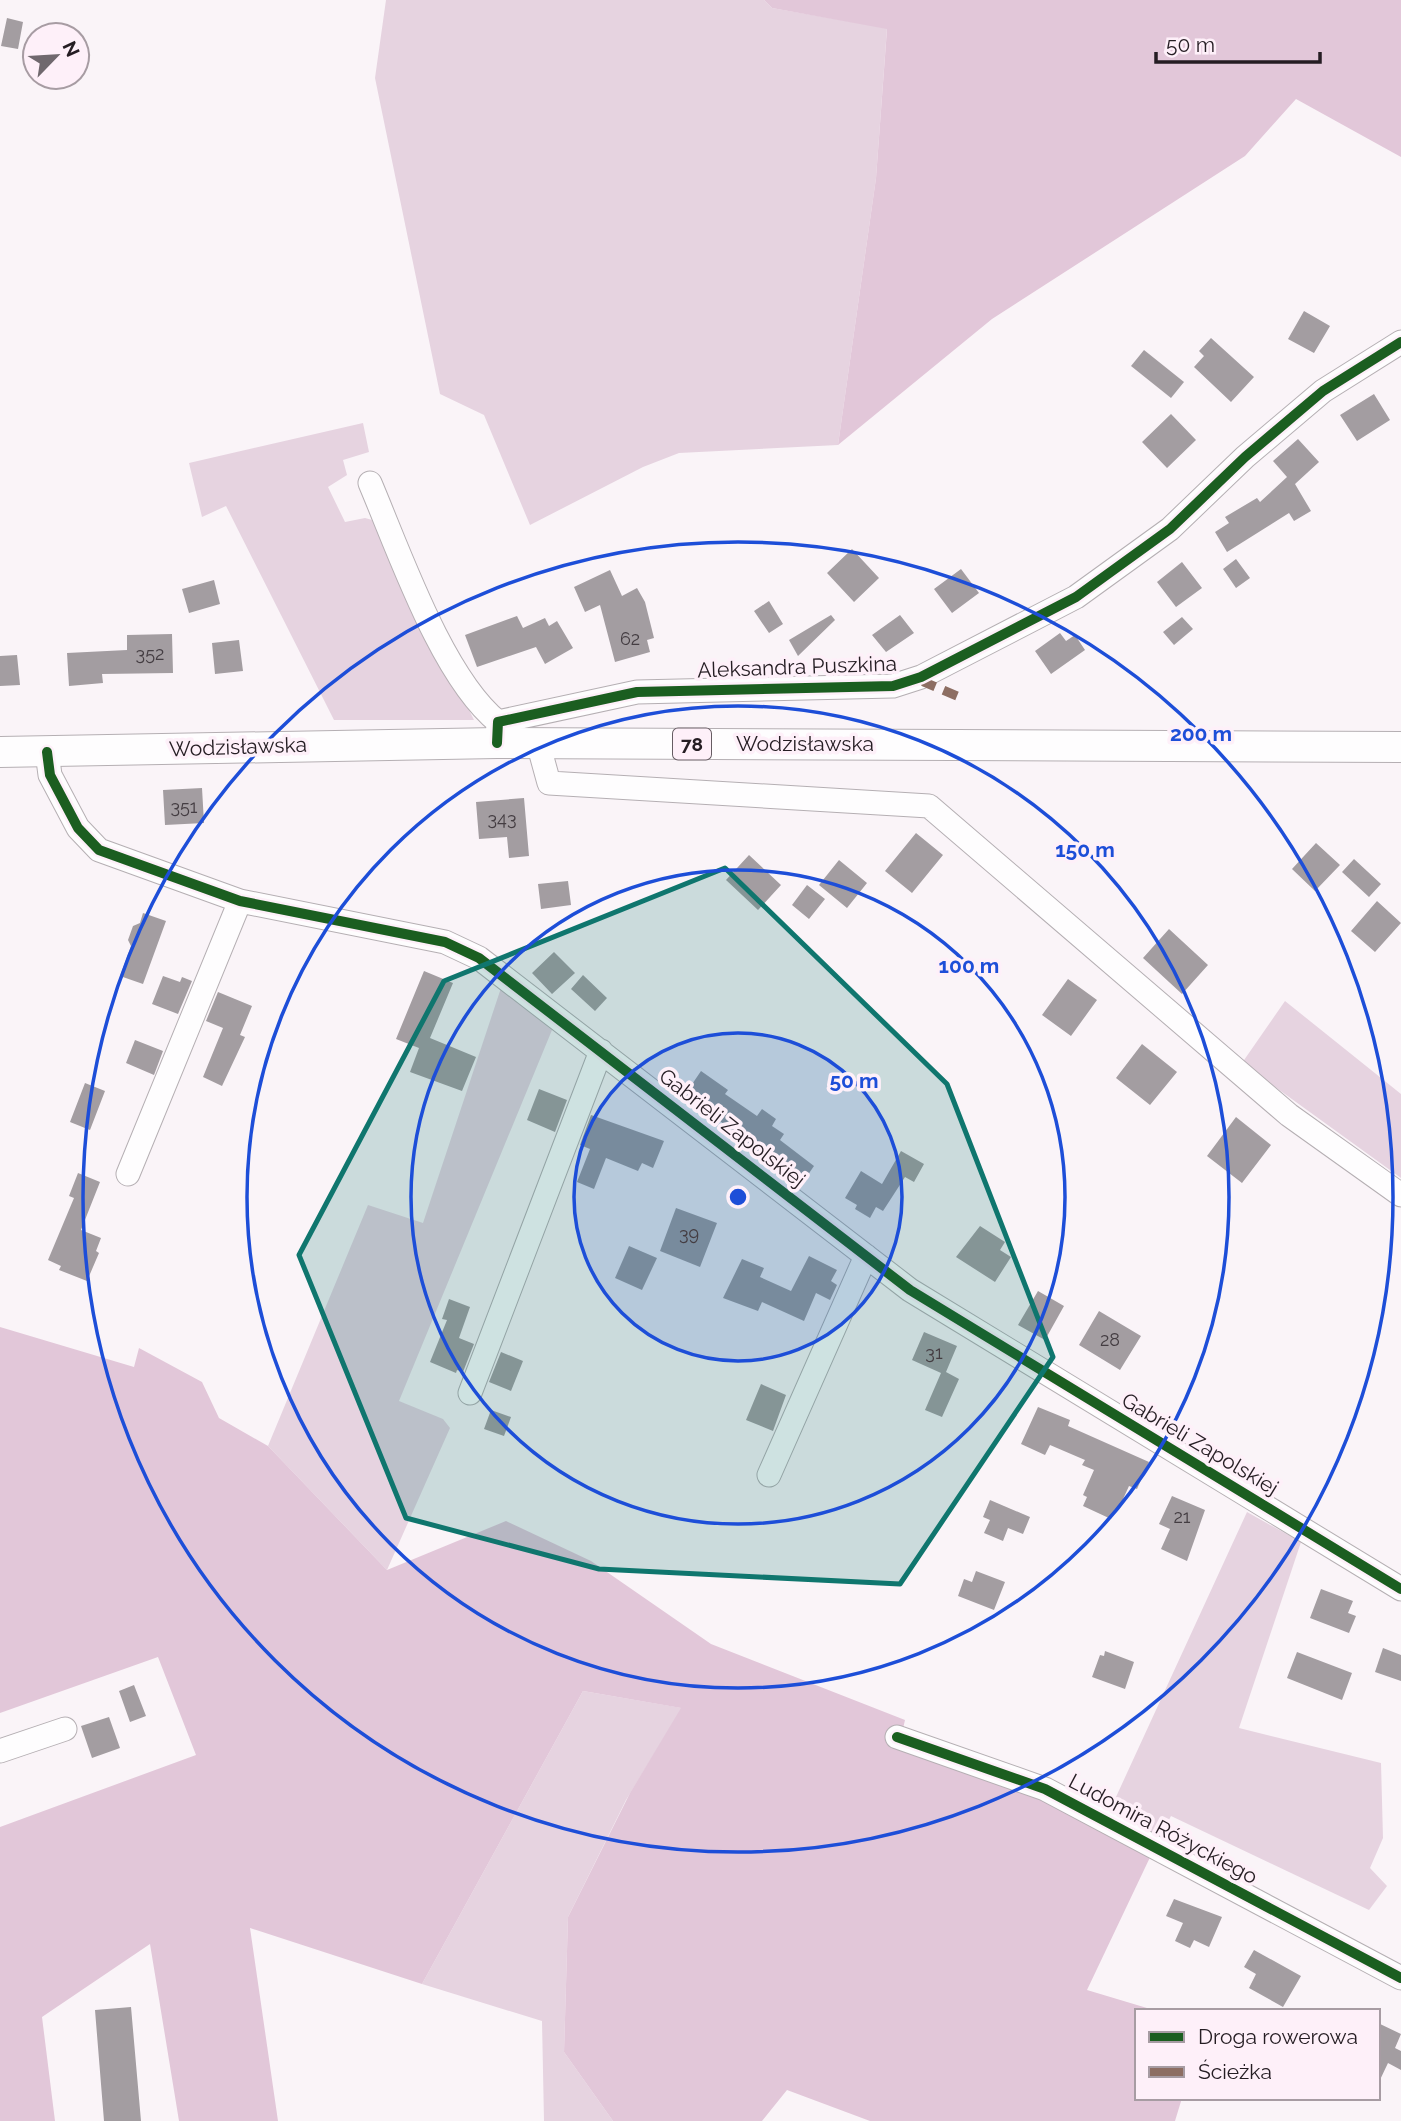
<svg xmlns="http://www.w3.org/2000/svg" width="1401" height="2121" font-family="Raleway,sans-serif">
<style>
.green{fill:#e6d3e0}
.forest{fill:#e2c7d9}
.building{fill:#a39da1}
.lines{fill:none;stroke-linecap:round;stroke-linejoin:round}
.minor-casing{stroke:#b5afb3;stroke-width:25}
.major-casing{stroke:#b5afb3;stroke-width:32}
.minor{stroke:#fefdfe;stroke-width:23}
.major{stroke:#fefdfe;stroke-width:30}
.quiet{stroke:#8d6e63;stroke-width:9;stroke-dasharray:18 9;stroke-linecap:butt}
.cycleway-casing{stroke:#fef0f9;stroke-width:15}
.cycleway{stroke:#1b5e20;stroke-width:10}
.marked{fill:#0f766e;fill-opacity:0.2;stroke:#0f766e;stroke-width:5;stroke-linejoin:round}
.ring{fill:none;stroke:#1d4ed8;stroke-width:3.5}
.labels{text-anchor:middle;stroke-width:7;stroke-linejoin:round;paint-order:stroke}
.number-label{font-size:18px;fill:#443d42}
.shield{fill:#fef0f9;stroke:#665c63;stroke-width:2}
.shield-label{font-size:19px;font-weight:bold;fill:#251d23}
.street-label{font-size:21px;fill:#251d23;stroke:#fef0f9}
.centre{fill:#1d4ed8;stroke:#fef0f9;stroke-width:3.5}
.ring-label{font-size:21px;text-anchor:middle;font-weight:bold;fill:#1d4ed8;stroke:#fef0f9;stroke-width:7;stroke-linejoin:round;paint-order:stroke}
</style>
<rect width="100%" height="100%" fill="#faf4f8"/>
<!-- green -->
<path class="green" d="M386,0H764L772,8L887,28L876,178L838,445L679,453L643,467L530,525L484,415L440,394L375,78Z
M363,423L369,452L343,460L347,475L328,487L345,522L365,518L376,521L474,720H334L226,506L202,517L189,463Z
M501,988L552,1030L399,1401L443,1419L450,1428L387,1570L268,1446L368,1205L423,1223Z
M1285,1001L1401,1094V1178L1242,1063Z
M1247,1512L1301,1542L1239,1728L1381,1763L1383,1838L1370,1868L1387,1886L1369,1910L1171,1816L1159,1839L1110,1810Z
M583,1691L682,1708L626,1800L568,1917L564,2052L613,2121H544L542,2021L422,1984Z"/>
<!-- forest -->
<path class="forest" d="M764,0H1401V157L1296,99L1245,156L992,319L838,445L876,178L887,29L772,8Z
M0,1327L134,1367L139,1348L202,1382L219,1418L268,1446L387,1570L506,1521L591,1561L711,1644L905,1720L899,1746L1046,1795L1153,1851L1087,1990L1157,2011H1137V2098H1182L1175,2121H870L787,2090L762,2121H613L564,2052L568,1917L630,1793L681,1708L583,1691L422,1984L250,1928L278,2121H179L150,1944L42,2017L55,2121H0V1827L196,1755L158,1657L0,1713Z"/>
<!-- building -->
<path class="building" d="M7,18L23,22L18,49L1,46Z
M1304,311L1330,326L1314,353L1288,339Z
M1211,338L1254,377L1231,402L1194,367L1204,356L1199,351Z
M1144,350L1184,382L1171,398L1131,366Z
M1374,394L1390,420L1357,441L1340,415Z
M1171,414L1196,440L1167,468L1142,442Z
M1298,439L1319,462L1295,484L1311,511L1294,521L1289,513L1227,552L1215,532L1229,523L1225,517L1257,498L1260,502L1287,477L1273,461Z
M852,549L879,578L854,602L827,573Z
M1236,559L1250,578L1236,588L1223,569Z
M1182,562L1202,588L1176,607L1157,582Z
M961,569L979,593L952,613L934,589Z
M610,570L622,596L637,588L645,602L654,638L647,640L650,652L615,662L600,605L585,612L574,587Z
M214,580L220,604L189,613L182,589Z
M769,601L783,624L769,633L754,611Z
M831,615L835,620L798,656L789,640Z
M900,615L914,633L886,652L872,635Z
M517,616L523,628L545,618L549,626L557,621L573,648L545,664L536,647L477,667L465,635Z
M1182,617L1193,629L1174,645L1163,632Z
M1060,633L1066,641L1075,635L1085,650L1051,674L1035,651Z
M172,634L173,673L102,674L103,683L69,686L67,653L127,650V635Z
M239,640L243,671L215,674L212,643Z
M17,655L20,685L0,686V656Z
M202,788L204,823L165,825L163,790Z
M524,798L529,856L509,858L507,837L479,839L476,802Z
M916,833L943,855L912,893L885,871Z
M1316,843L1340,865L1315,891L1292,869Z
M749,855L781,885L758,910L726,880Z
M1354,859L1381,884L1369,897L1342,872Z
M839,860L867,883L847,908L819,885Z
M568,881L571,905L541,909L538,884Z
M807,885L825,899L809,919L792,905Z
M1377,901L1401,923L1375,952L1351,931Z
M143,913L166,921L143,984L120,976L131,946L128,940L133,926L140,923Z
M1169,929L1208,965L1182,994L1143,958Z
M554,952L575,973L552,994L532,973Z
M424,971L453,983L430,1038L476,1057L462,1091L410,1072L419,1048L396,1039Z
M583,975L607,998L595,1011L571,989Z
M163,976L180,982L182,977L192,981L178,1014L152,1004Z
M1068,979L1097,1000L1071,1036L1042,1015Z
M218,992L252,1006L240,1035L245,1037L222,1086L203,1077L223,1028L206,1021Z
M135,1040L163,1051L154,1075L126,1063Z
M1142,1044L1177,1072L1150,1105L1116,1078Z
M701,1071L728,1090L725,1094L757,1116L762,1109L776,1119L772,1126L784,1134L780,1140L814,1166L803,1182L732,1134L734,1131L684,1096Z
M85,1083L105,1091L90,1130L70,1122Z
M539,1089L567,1100L555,1132L527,1120Z
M591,1115L664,1141L653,1168L642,1163L638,1171L606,1158L594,1189L577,1182L590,1149L580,1145Z
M1236,1117L1271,1145L1242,1183L1207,1156Z
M901,1151L924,1164L914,1182L905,1177L883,1211L876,1207L870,1218L855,1209L857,1205L845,1198L861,1171L882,1184Z
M78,1173L100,1182L81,1230L101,1238L96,1251L99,1253L87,1281L59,1270L61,1266L48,1260L74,1198L69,1196Z
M676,1208L717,1223L700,1267L660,1251Z
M980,1226L1005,1242L1000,1250L1011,1257L995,1282L956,1257Z
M629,1246L657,1258L642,1290L615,1278Z
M809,1256L837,1270L831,1281L837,1285L830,1300L816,1293L804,1321L762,1302L758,1311L723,1298L742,1259L764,1268L760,1277L791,1291Z
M1038,1291L1064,1306L1045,1340L1018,1325Z
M449,1299L470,1307L459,1338L474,1344L463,1372L457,1370L456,1373L430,1362L447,1320L442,1319Z
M1099,1311L1141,1336L1120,1370L1079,1345Z
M924,1332L957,1346L946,1372L959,1379L942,1417L925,1410L941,1373L912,1360Z
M501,1352L523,1361L511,1391L489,1382Z
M761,1384L786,1395L773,1431L746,1420Z
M1038,1407L1070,1420L1068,1426L1149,1462L1137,1489L1129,1486L1118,1510L1115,1509L1111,1519L1083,1506L1087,1497L1083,1495L1094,1470L1082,1465L1085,1460L1050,1445L1045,1455L1021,1444Z
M491,1410L511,1417L504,1436L484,1429Z
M1172,1496L1205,1510L1187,1561L1161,1549L1170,1529L1159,1524Z
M990,1500L1030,1517L1023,1534L1008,1528L1003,1541L984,1533L990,1520L983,1517Z
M976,1571L1005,1582L994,1610L958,1596L964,1579L972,1582Z
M1321,1589L1353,1601L1348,1613L1356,1616L1349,1633L1310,1618Z
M1383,1648L1401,1655V1681L1375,1672Z
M1105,1651L1134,1662L1125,1689L1092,1677L1100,1655L1104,1656Z
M1297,1652L1352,1673L1342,1700L1287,1678Z
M134,1685L146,1716L130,1722L119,1691Z
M109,1717L120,1748L92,1758L81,1726Z
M1174,1899L1222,1917L1209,1947L1194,1940L1190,1948L1175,1941L1183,1923L1166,1916Z
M1254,1950L1301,1976L1283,2007L1249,1988L1256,1974L1244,1967Z
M131,2007L141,2121H104L95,2010Z
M1378,2023L1401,2034L1395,2048L1401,2051V2070L1388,2063L1378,2084Z"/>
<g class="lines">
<!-- minor casing -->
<g class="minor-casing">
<path id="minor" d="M370,483C399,551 442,677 498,722
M497,743L498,722L637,692L893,686L921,677L1076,597L1170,529L1245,457L1323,391L1401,342
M538,743L549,783L929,806L1289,1115L1401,1195
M47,752L50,775L78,828L99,850L240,901L445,942L479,958L910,1290L1401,1589
M128,1174L240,901
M470,1393L601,1051
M769,1475L866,1256
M897,1737L1045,1789L1401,1978
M0,1751L65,1729"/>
</g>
<!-- major casing -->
<g class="major-casing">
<path id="major" d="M0,752L497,743L1401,747"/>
</g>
<!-- minor -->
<use href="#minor" class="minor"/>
<!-- major -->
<use href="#major" class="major"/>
<!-- quiet -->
<path class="quiet" d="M921,677L924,682L957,696"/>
<!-- cycleway casing -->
<g class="cycleway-casing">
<path id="cycleway" d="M497,743L498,722L637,692L893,686L921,677L1076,597L1170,529L1245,457L1323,391L1401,342
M47,752L50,775L78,828L99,850L240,901L445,942L479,958L910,1290L1401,1589
M897,1737L1045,1789L1401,1978"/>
</g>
<!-- cycleway -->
<use href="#cycleway" class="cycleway"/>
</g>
<!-- marked area -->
<path class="marked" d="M725,868L947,1084L1053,1357L900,1584L599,1569L406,1518L299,1255L444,981Z"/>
<!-- distance rings -->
<circle cx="738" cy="1197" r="164" fill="#1d4ed8" fill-opacity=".12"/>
<g class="ring">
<circle cx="738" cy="1197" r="164"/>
<circle cx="738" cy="1197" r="327"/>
<circle cx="738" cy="1197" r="491"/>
<circle cx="738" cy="1197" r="655"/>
</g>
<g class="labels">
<!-- number labels -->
<g class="number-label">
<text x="630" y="645">62</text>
<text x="150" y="660">352</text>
<text x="184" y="813">351</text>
<text x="502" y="825">343</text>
<text x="689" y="1240">39</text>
<text x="1110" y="1346">28</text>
<text x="934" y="1359">31</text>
<text x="1182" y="1523">21</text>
</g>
<!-- shield labels -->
<rect class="shield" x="673" y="728.5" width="38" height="31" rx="5"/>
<g class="shield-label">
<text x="692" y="751">78</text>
</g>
<!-- street labels -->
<g class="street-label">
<text transform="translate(797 667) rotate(-2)" y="7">Aleksandra Puszkina</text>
<text x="805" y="751">Wodzisławska</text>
<text transform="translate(238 747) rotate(-2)" y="7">Wodzisławska</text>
<text transform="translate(732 1128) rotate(38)" y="7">Gabrieli Zapolskiej</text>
<text transform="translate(1200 1444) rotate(31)" y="7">Gabrieli Zapolskiej</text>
<text transform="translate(1163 1829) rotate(28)" y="7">Ludomira Różyckiego</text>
</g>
</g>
<circle cx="738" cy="1197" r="10" class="centre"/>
<g class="ring-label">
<text x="1201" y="741">200 m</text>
<text x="1085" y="857">150 m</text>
<text x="969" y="973">100 m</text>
<text x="854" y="1088">50 m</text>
</g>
<!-- legend -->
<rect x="1135" y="2009" width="245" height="91" fill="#fef0f9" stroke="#a79ca3" stroke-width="2"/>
<rect x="1149" y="2032" width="35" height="10" fill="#1b5e20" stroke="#a79ca3" stroke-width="2"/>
<text x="1198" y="2044" font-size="21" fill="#251d23">Droga rowerowa</text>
<rect x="1149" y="2067" width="35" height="10" fill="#8d6e63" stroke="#a79ca3" stroke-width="2"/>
<text x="1198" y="2079" font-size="21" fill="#251d23">Ścieżka</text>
<!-- north arrow -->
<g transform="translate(56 56) rotate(65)"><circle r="33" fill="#fef0f9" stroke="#a79ca3" stroke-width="2"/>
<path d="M0-5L12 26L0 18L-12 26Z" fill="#70686e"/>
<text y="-10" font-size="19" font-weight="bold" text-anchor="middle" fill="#251d23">N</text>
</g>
<!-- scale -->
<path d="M1156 52v10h164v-10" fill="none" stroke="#251d23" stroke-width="3.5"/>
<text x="1166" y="52" font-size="21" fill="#251d23" stroke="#fef0f9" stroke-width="5" paint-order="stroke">50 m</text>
</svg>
